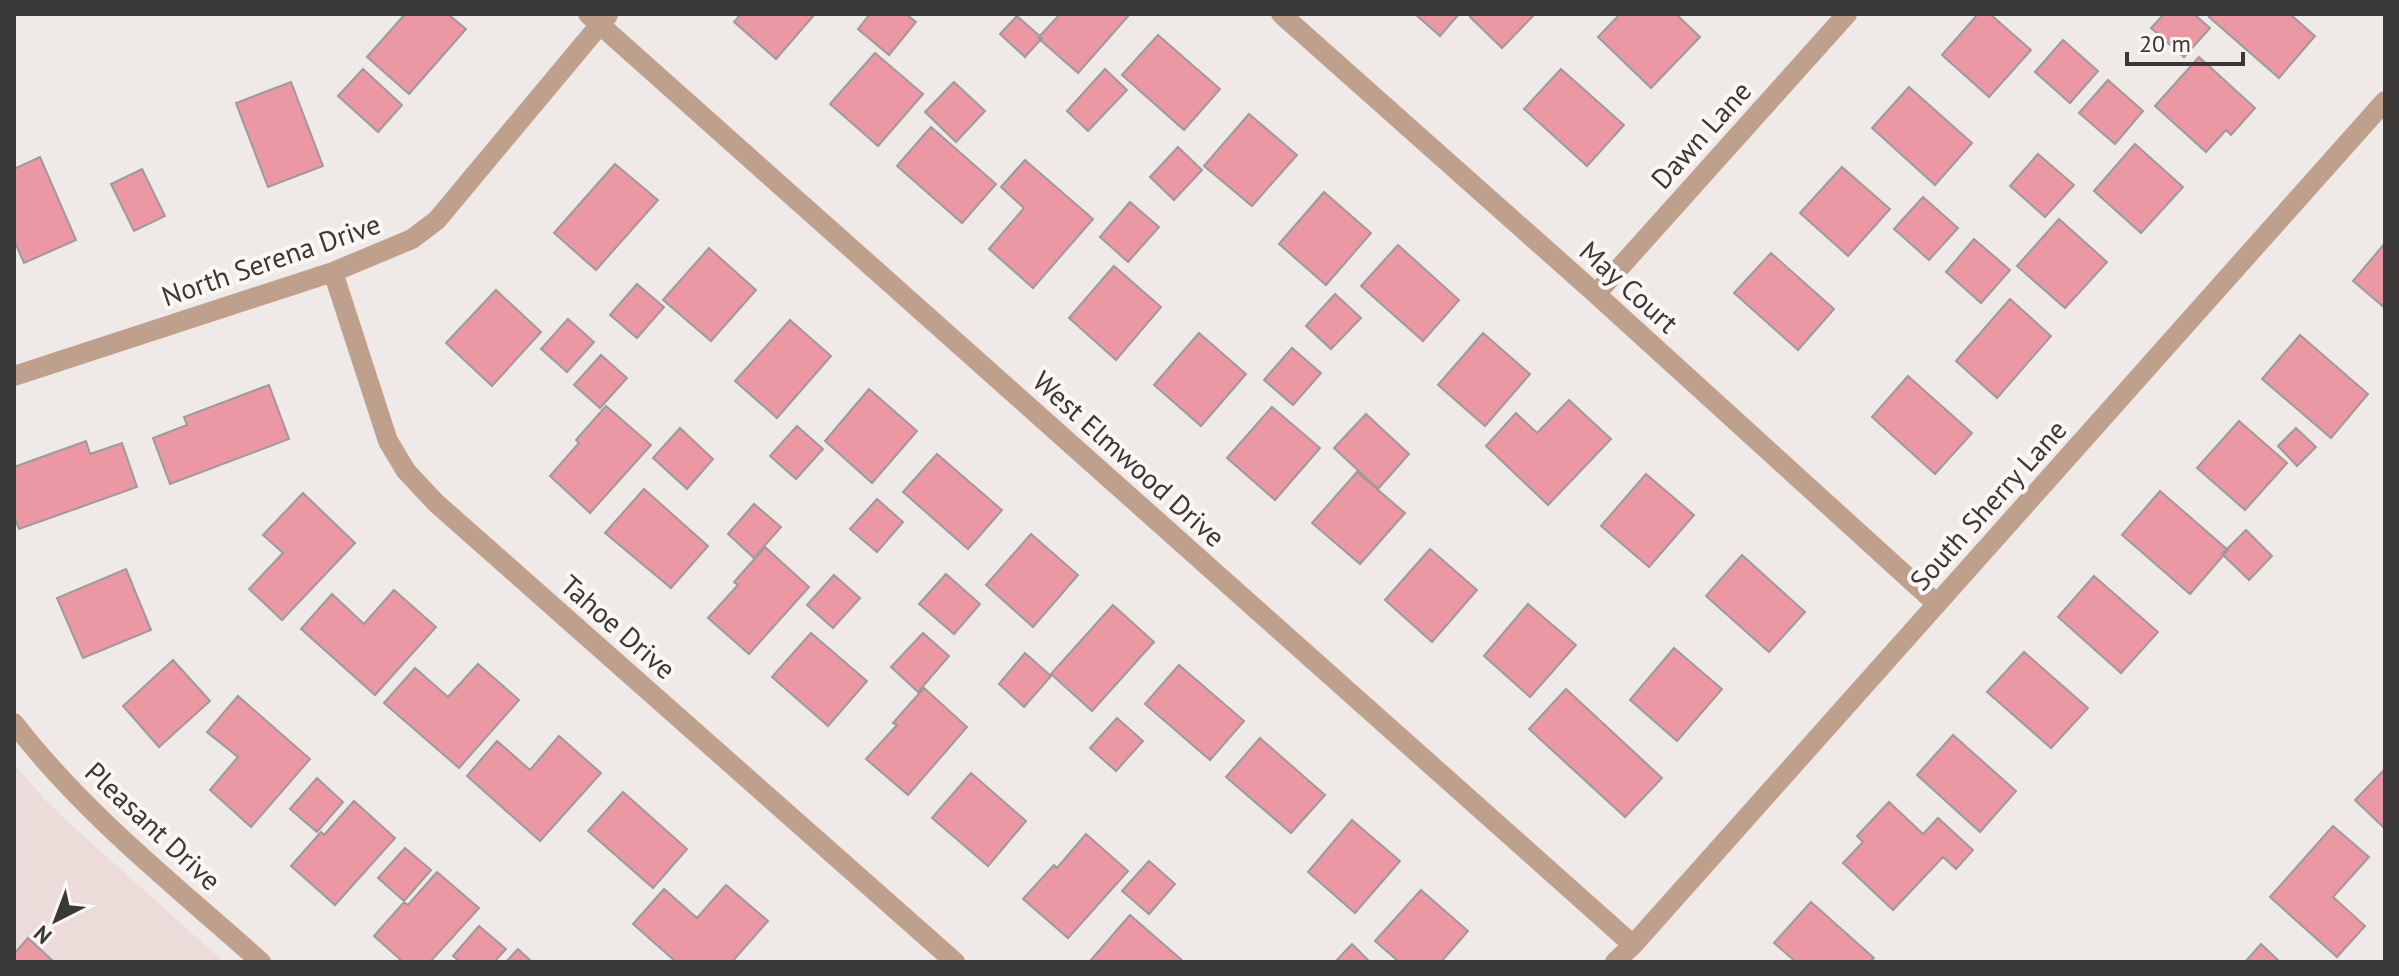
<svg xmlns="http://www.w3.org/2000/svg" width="2399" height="976" font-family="'PT Sans',sans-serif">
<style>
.built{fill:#ebdcd9}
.building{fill:#eb98a4;stroke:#9f999a;stroke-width:2}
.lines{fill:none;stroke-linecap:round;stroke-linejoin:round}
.minor{stroke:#bfa08d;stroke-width:20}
.labels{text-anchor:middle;stroke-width:8;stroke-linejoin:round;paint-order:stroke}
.street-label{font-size:28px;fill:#3a3837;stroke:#fcf6f5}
</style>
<rect width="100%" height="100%" fill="#efe9e8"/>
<!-- built -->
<path class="built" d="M14,764L46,801L80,833L224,962H14Z"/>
<!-- building -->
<path class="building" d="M405,14H448L466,29L409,94L367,57Z
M741,14H815L776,59L734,22Z
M870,14H906L916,22L889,55L858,29Z
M1060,14H1130L1078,73L1038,38Z
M1415,14H1459L1440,36Z
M1473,14H1535L1502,48L1470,17Z
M1620,14H1676L1700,37L1651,88L1598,37Z
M1978,14H1990L2031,50L1989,97L1942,55Z
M2164,14H2194L2210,28L2184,57L2151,28Z
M2212,14H2290L2315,36L2279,78L2209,17Z
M1017,16L1042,38L1025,57L1000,34Z
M1158,35L1220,89L1184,130L1122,75Z
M2063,40L2098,71L2070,103L2035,72Z
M875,53L923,94L878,146L830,104Z
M2199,57L2255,108L2231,135L2226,130L2206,152L2155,106Z
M363,69L402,105L378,132L338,96Z
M1105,69L1127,90L1088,131L1067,111Z
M1561,69L1624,125L1587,166L1524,109Z
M2108,80L2143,111L2115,144L2079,113Z
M291,82L323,166L268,187L236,103Z
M954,82L985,111L956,142L925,112Z
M1909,87L1972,143L1935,185L1872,128Z
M1249,114L1297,155L1252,206L1204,166Z
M931,127L996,184L962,223L897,166Z
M2135,144L2183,187L2141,233L2094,191Z
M1178,147L1202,170L1174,200L1150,177Z
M2038,154L2074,185L2045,217L2010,186Z
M40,157L76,240L24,263L14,240V169Z
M1025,160L1093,219L1033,288L989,249L1024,208L1001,187Z
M615,164L658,200L596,270L554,233Z
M1842,167L1890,209L1848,256L1800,213Z
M142,169L165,216L134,231L111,184Z
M1324,192L1371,233L1326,285L1279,244Z
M1923,197L1958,228L1929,260L1894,229Z
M1130,202L1159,227L1128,262L1100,237Z
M2059,219L2107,262L2065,308L2017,266Z
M1974,239L2010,270L1981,303L1946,272Z
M2385,243V308L2353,281Z
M1398,245L1459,300L1423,341L1361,286Z
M709,248L756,290L711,341L663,300Z
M1771,253L1834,309L1798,350L1734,293Z
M1114,266L1161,307L1116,360L1069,318Z
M637,284L664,307L637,338L610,315Z
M496,290L541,332L492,386L446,343Z
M1335,294L1361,318L1331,349L1306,326Z
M2010,299L2051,336L1997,398L1956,361Z
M568,319L594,342L567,372L541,349Z
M790,320L831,356L777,418L735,381Z
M1199,333L1246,374L1201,426L1154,385Z
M1483,333L1530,374L1485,426L1438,385Z
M2300,335L2368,394L2331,438L2262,379Z
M1292,348L1321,373L1293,405L1264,380Z
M601,355L627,378L600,408L574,385Z
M1908,376L1972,433L1935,474L1872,417Z
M269,385L289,439L170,484L153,438L187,425L184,417Z
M869,389L917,431L872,483L825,441Z
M1569,400L1611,439L1548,505L1486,446L1516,413L1537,433Z
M606,406L651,445L590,513L550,476L579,443L576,440Z
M1272,407L1320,448L1275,500L1227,458Z
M1366,414L1409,454L1378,489L1334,448Z
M2239,421L2287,463L2245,510L2197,468Z
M797,426L823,449L796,479L770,456Z
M680,428L713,459L687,489L653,458Z
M2296,428L2316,447L2297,466L2278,446Z
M86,441L90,454L122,443L137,487L19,529L14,516V467Z
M937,454L1002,510L968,549L903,492Z
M1357,472L1405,513L1360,564L1312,523Z
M1646,474L1694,515L1649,567L1601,526Z
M644,489L708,546L671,588L605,533Z
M2160,491L2228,550L2190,594L2122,535Z
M303,493L355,543L282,620L249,589L283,553L263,535Z
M877,499L903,522L877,552L850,529Z
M754,504L781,527L754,558L728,534Z
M2246,530L2272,556L2249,580L2222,554Z
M1031,534L1078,575L1033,627L986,585Z
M765,547L809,587L749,654L708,618L738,585L734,582Z
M1430,549L1477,590L1432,642L1385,600Z
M1742,555L1805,612L1769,652L1706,596Z
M126,569L151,630L83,658L57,598Z
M946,574L980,604L954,634L919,604Z
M834,575L860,598L833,628L807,605Z
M2094,576L2158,632L2121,673L2058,617Z
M394,590L436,627L375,695L301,629L332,594L364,624Z
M1528,604L1576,645L1530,697L1484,656Z
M1113,605L1154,642L1092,711L1051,674Z
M811,633L867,681L828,726L772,677Z
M923,633L949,656L918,692L891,667Z
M1674,648L1722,689L1677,741L1630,700Z
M2024,652L2088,708L2051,748L1987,692Z
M1025,653L1051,676L1024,707L999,684Z
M173,660L210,701L159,747L123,706Z
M478,664L519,700L459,768L384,703L415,668L448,697Z
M1179,665L1244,721L1210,760L1145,704Z
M924,688L967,727L908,795L866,759L897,725L893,723Z
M1566,689L1662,778L1625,817L1529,729Z
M238,696L310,759L251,827L210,790L238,757L207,732Z
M1117,718L1143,741L1116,771L1090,748Z
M1953,735L2016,791L1980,832L1917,775Z
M559,736L601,773L540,841L467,776L497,741L530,770Z
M1260,738L1325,795L1291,833L1226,777Z
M2385,769V829L2355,800Z
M971,773L1026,821L988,866L932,818Z
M317,778L343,802L317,832L290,809Z
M623,792L687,849L653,888L588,831Z
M354,801L395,838L335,905L291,866L321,832L324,835Z
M1889,802L1923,834L1938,818L1973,850L1956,869L1943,857L1893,910L1843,863L1863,842L1857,836Z
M1352,820L1400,861L1355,913L1308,872Z
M2333,826L2369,857L2333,897L2365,926L2337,957L2270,897Z
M1086,834L1128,871L1068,938L1023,899L1054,865L1057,868Z
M405,848L431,870L404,901L378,878Z
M1149,861L1175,884L1149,914L1122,891Z
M437,872L479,908L430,962H403L374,936L404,902L408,905Z
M726,885L768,921L732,962H676L633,924L664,889L697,918Z
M1421,890L1468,931L1441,962H1399L1375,941Z
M1811,902L1874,958L1870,962H1796L1774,943Z
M1130,915L1184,962H1093L1091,960Z
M479,926L506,949L494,962H460L453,956Z
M28,938L54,962H14V954Z
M1352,944L1370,962H1335Z
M2261,944L2280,962H2245Z
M518,949L532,962H506Z"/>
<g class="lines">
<!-- minor -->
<path class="minor" d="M588,14L1633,945
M1281,14L1596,294L1937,604
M333,272L388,441L406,471L436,503L955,962
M1596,294L1847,14
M14,376L333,272L412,239L437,220L608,15
M14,723C84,814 176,886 261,962
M1615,962L1633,945L2385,101"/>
</g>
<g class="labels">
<!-- street labels -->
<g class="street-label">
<text transform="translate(1701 135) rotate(-48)" y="10">Dawn Lane</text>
<text transform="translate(271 260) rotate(-19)" y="10">North Serena Drive</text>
<text transform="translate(1629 287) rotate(42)" y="10">May Court</text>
<text transform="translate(1129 459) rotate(42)" y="10">West Elmwood Drive</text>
<text transform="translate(1988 505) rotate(-48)" y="10">South Sherry Lane</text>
<text transform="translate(618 627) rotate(41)" y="10">Tahoe Drive</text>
<text transform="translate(153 826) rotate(43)" y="10">Pleasant Drive</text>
</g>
</g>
<!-- border -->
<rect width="2399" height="976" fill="none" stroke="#3a3837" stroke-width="32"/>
<!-- north arrow -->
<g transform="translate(56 920) rotate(222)" stroke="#fcf6f5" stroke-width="6" paint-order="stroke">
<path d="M0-6L14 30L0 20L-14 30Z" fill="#3a3837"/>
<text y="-12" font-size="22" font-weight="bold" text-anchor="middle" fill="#3a3837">N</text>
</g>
<!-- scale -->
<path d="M2127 52v12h116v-12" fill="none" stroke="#3a3837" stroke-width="4"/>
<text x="2139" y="52" font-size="24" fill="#3a3837" stroke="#fcf6f5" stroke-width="6" paint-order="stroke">20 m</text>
</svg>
